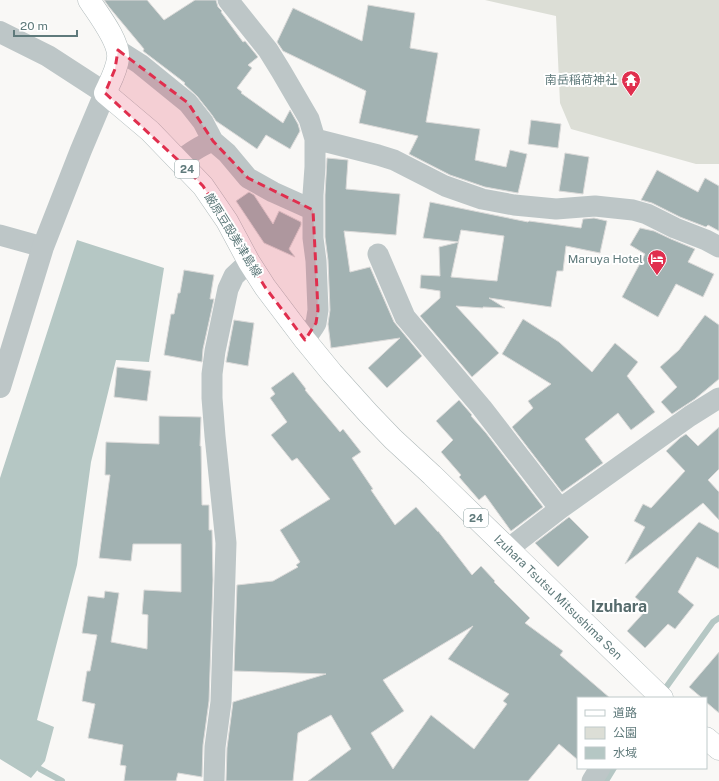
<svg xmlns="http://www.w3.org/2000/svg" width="719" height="781" font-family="'Public Sans','Noto Sans JP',sans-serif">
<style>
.green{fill:#dcded6}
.water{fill:#b5c7c4}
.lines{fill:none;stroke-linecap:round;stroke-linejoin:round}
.stream{stroke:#b5c7c4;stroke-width:6}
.building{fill:#a2b2b2;stroke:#dbdad9;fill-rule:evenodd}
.primary-casing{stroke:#afb9ba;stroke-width:23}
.minor{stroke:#bdc6c7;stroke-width:21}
.tertiary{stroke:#bdc6c7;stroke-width:22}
.primary{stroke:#fff;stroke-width:22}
.marked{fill:#e02f4e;fill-opacity:0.2;stroke:#e02f4e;stroke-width:3;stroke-dasharray:8 5;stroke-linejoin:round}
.labels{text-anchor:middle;stroke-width:4;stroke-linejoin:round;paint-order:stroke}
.shield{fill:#fff;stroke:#8fa2a3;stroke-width:1}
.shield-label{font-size:11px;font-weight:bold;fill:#5f7a7b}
.poi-label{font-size:12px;fill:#5f7a7b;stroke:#fff;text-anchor:end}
.street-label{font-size:12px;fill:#5f7a7b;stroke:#fff}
.district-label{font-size:16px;font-weight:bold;fill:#566b6c;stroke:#fff}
</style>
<rect width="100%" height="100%" fill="#f9f8f6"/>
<!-- green -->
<path class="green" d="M485,0H719V164H696L571,129L560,103L556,16Z"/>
<!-- water -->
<path class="water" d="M77,240L164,268L149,362L116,360L91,462L77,565L37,720L54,727L45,761L31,778L0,759V478Z"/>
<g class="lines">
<!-- stream -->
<path class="stream" d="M662,693L713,622L719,618
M40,769L62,781
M606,781L614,768"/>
</g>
<!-- building -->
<path class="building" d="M104,0H147L164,20L195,0H216L218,7L222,11L221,12L243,42L245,41L258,57L248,65L252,68L237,88L242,92L241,93L283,123L290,110L298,124L300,131L290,149L266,135L257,149L216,121L212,115L197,96L184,84L185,83L143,51L144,49L109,7Z
M368,5L415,13L410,48L438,53L426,122L480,129L475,160L506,167L510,150L527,154L518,193L485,187L450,175L409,154L418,136L359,123L366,91L283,51L277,42L293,8L362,41Z
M531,120L561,124L558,148L528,144Z
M565,153L589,157L583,194L559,191Z
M327,158L348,160L346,189L400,194L396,235L344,231L350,272L370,267L380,290L394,322L422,356L387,388L368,368L400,338L331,348L328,324L330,310L328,260L325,237V195Z
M657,170L698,192L705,178L719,186V231L708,225L706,227L680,217L652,203L641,200Z
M249,192L254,195L273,224L279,211L301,222V225L289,249L295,257L264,243L236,201Z
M430,202L528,222L529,221L581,228L583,219L594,218L607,221L600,253L566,246L563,271H557L551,307L489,298L505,308L483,307V308L456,306L499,353L472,377L420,316L440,298V291L420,288L421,275L440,276L439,247L459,242L423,238ZM461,230L504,236L497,281L451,277Z
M640,228L654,231L671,239L695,249L688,262L714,274L703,297L676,284L658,317L622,297L645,254L630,245Z
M184,270L214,275L210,299H214L203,349L202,362L164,355L171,314H174L178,293H180Z
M705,315L719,325V379L695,399L672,414L661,402L677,387L660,367L679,350Z
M523,319L559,342L592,372L615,343L638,362L627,376L655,412L631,430L618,413L585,439L603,463L562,492L512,427L533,408L528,401L551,384L502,354Z
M234,320L254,323L248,366L226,362Z
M117,367L151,371L147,401L114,397Z
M293,372L306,389L305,390L340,432L343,429L361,452L352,458L373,489L371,490L395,525L416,507L438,532V531L472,575L481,566L495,581L494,582L530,618L525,623L563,651L560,655L610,698H578V760L559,744L528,781H308L351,749L331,715L298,733L293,781H226L227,748L233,702L326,674L234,671L237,585L273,581L298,567L296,565L300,562L280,530L330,499L297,458L292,461L271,435L287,422L270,398L275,394L271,388ZM473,626L448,659L509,694L503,701L507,704L474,749L431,715L393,769L371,733L404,711L383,680Z
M459,400L472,415L471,416L486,433L543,507L511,531L485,495L479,500L459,477L461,475L441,452L453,440L436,421Z
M159,416L201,417L200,446H201L202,505H209V530H212L213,580L209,701L203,745L202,777L178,773L176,781H124L126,766L120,765L123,745L88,738L95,704L82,701L87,671H90L97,635L82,633L88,596L104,598L105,591L119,593L111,642L147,649L148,615L142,614L144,590L181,592V544H133L131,561L99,558L110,475H105L106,442L159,444Z
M719,427V469L708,480L719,492V520L703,503L625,564L645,527L634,521L643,504L651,508L685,471L666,451L680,438L686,434L698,446Z
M569,517L589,537L558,567L535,543Z
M699,522L719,533V569L697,557L678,592L694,605L675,629L668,624L645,648L627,631L648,608L635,597Z
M719,652V713L706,702V698H702L689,687Z"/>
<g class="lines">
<!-- primary casing -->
<g class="primary-casing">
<g id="primary">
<path id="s1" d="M89,0C98,14 120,42 118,58C117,70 110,82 105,93L150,131L203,186L227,221L249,262L265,287L305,340L332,373L368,413L393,439L432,475L662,698"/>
<path d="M706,738L719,749"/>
</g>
</g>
<!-- minor -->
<path class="minor" d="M228,0L268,50L281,71L309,119L315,139V167L313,195V238L316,261L318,310L316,323L313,328L305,340
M118,50L140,64L188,103L203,122L213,141
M315,139L378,155L394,160L445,186L482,199L514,205L556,209L595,206L633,210L647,214L675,228L706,240L719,247
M179,161C190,153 201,145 213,141L227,153L248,178L273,192L313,210
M0,235L43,247
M378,254L405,317L482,408L557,505
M508,549L561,508L690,416L719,398
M214,781L215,747L221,702L226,543L215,436L212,398V374L215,351L228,289L234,276L249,262
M592,781L600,768"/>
<!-- tertiary -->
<path class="tertiary" d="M0,32L48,56L105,93L81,150L43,247L0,387"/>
<!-- primary -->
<use href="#primary" class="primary"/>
</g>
<!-- marked area -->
<path class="marked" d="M118,50L188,103L213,141L248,178L313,210L318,310L316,323L305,340L265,287L203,186L179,161L105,93L115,69Z"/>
<!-- icons -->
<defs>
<g id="temple-pin" transform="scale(1)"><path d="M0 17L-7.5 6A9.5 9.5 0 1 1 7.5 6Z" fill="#e02f4e" stroke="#fff"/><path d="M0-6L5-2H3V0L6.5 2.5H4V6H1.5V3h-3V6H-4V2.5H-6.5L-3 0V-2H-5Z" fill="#fff"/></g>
<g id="hotel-pin" transform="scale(1)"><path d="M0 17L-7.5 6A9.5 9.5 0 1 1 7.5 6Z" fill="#e02f4e" stroke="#fff"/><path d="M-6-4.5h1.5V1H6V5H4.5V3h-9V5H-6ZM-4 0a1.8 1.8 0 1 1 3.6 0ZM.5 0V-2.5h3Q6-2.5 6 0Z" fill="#fff"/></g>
</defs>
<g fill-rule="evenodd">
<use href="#temple-pin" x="631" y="80"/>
<use href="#hotel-pin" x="657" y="259"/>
</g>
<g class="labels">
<!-- shield labels -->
<g class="shield">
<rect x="175" y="160" width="24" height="18" rx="3"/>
<rect x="464" y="509" width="24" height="18" rx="3"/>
</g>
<g class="shield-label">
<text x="187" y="173">24</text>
<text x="476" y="522">24</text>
</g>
<!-- poi labels -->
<g class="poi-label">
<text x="617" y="84">南岳稲荷神社</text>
<text x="643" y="263">Maruya Hotel</text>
</g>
<!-- street labels -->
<g class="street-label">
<text transform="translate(233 235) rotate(58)" y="4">厳原豆酘美津島線</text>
<text dy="4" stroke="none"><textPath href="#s1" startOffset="785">Izuhara Tsutsu Mitsushima Sen</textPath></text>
</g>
<!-- district labels -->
<g class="district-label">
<text x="619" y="612">Izuhara</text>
</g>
</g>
<!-- legend -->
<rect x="577" y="697" width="130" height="72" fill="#ffffff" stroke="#bfcaca"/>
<rect x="585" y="710" width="20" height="6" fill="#ffffff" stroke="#bfcaca"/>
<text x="613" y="717" font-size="12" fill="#5f7a7b">道路</text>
<rect x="585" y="727" width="20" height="12" fill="#dcded6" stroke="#bfcaca"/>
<text x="613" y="737" font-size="12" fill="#5f7a7b">公園</text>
<rect x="585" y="747" width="20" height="12" fill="#b5c7c4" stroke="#bfcaca"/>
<text x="613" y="757" font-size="12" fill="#5f7a7b">水域</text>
<!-- scale -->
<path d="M14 30v6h63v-6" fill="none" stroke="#5f7a7b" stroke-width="2"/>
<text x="20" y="30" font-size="12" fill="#5f7a7b" stroke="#ffffff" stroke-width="3" paint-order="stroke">20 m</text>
</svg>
